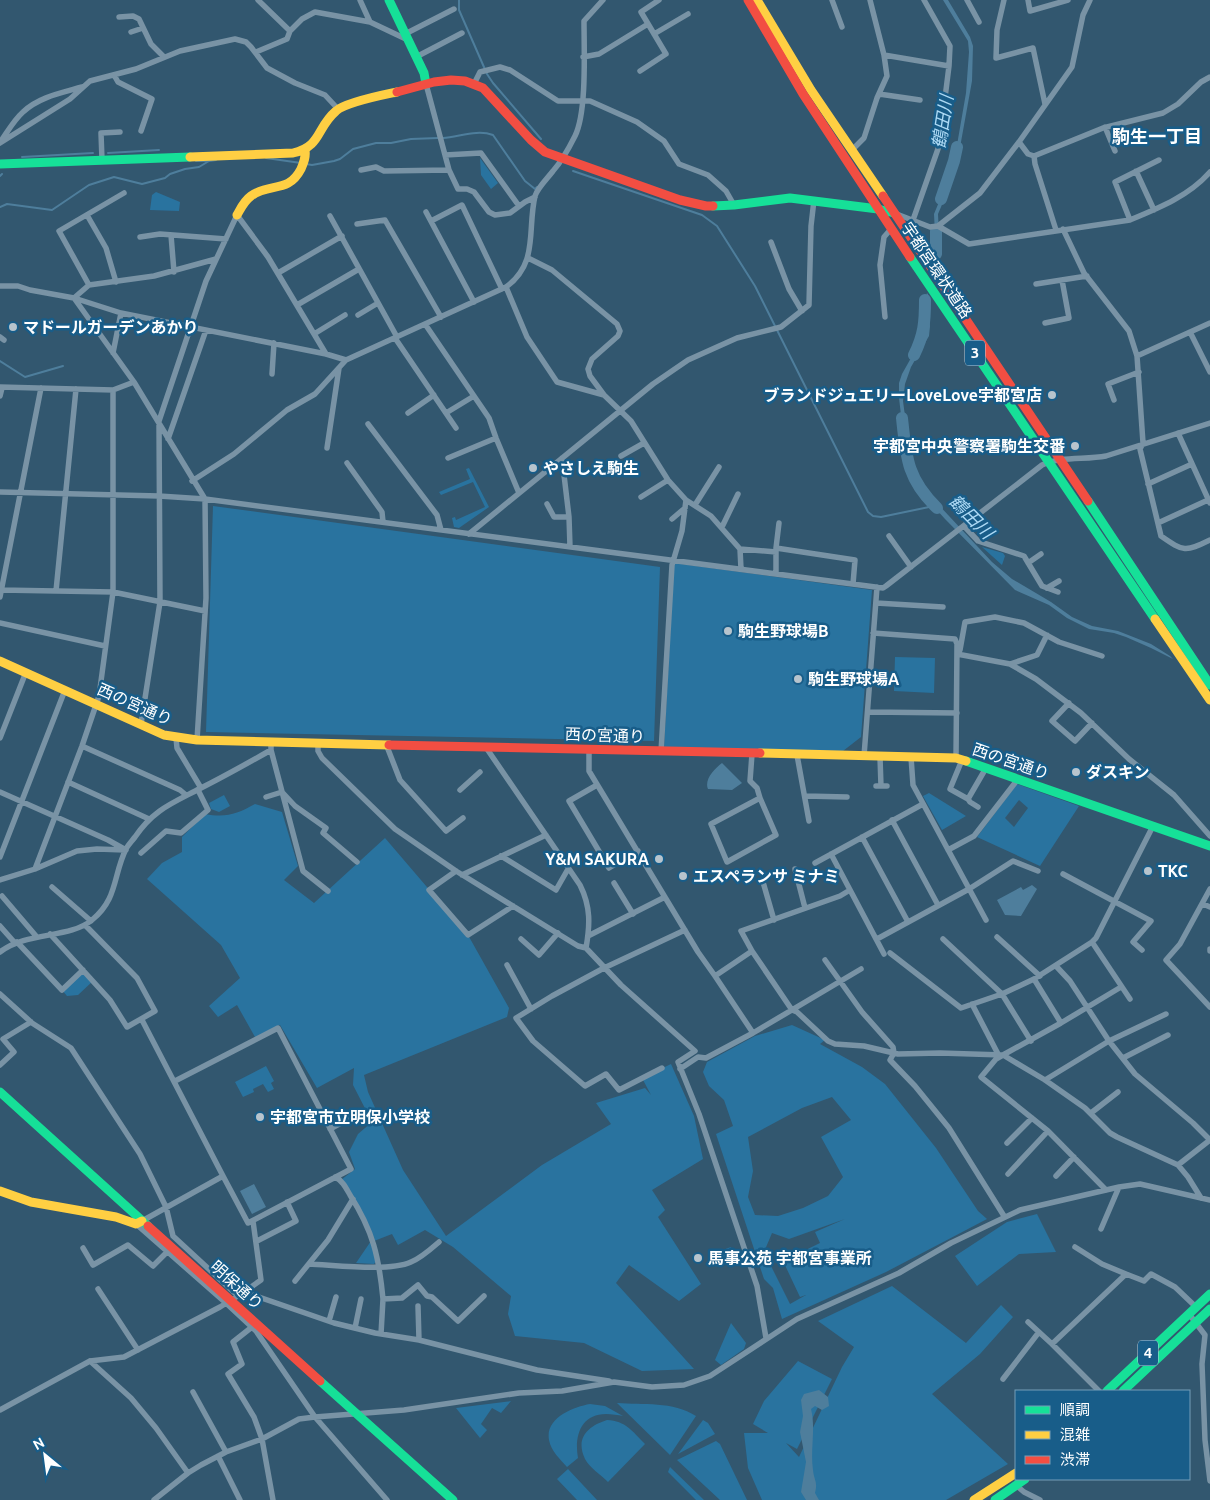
<svg xmlns="http://www.w3.org/2000/svg" width="1210" height="1500" font-family="Ubuntu,'Noto Sans JP',sans-serif">
<style>
.green{fill:#29739f;fill-rule:evenodd}
.water{fill:#4e7e9c}
.lines{fill:none;stroke-linecap:round;stroke-linejoin:round}
.stream{stroke:#4e7e9c;stroke-width:2}
.river{stroke:#4e7e9c;stroke-width:12}
.street{stroke:#7993a5;stroke-width:5.5}
.fast{stroke:#16e098;stroke-width:9}
.slow{stroke:#ffcf43;stroke-width:9}
.jam{stroke:#f24e42;stroke-width:9}
.poi-dot{fill:#b7c4cd;stroke:#185d89;stroke-width:2}
.labels{text-anchor:middle;stroke-width:5;stroke-linejoin:round;paint-order:stroke}
.shield{fill:#185d89;stroke:#bacedc;stroke-width:1}
.shield-label{font-size:15px;font-weight:bold;fill:#fff}
.street-label{font-size:16px;fill:#fff;stroke:#185d89}
.poi-label{font-size:16px;font-weight:bold;fill:#fff;stroke:#185d89;text-anchor:start}
.water-label{font-size:18px;font-style:italic;fill:#addaf5;stroke:#185d89}
.neighbourhood-label{font-size:18px;font-weight:bold;fill:#fff;stroke:#185d89}
</style>
<rect width="100%" height="100%" fill="#32576f"/>
<!-- green -->
<path class="green" d="M480,158L498,183L491,189L481,175Z
M156,192L180,202L179,211L150,210L152,195Z
M469,468L489,507L459,528L454,527L452,518L455,517L456,520L485,507L473,482L441,495L439,492L470,479L466,469Z
M213,506L660,567L654,741L206,732Z
M982,547L1003,553L1005,556L1002,565Z
M674,563L872,590L861,737L843,751L664,748Z
M895,657L935,658L934,693L894,691Z
M1017,784L1079,806L1040,866L977,837ZM1019,800L1028,808L1014,827L1005,818Z
M929,793L966,816L942,830L923,796Z
M224,795L230,806L219,812L211,809L209,803Z
M255,804L282,812L298,866L284,880L314,903L385,838L468,935L509,1008L507,1017L364,1075L368,1092L403,1170L446,1236L542,1165L611,1124L596,1103L645,1088L651,1095L642,1078L671,1064L694,1116L703,1159L652,1190L665,1210L658,1217L701,1284L679,1301L629,1265L616,1283L694,1369L642,1371L584,1343L515,1336L508,1314L511,1296L453,1247L425,1230L398,1245L392,1234L374,1241L341,1180L355,1169L349,1152L358,1134L372,1122L353,1085L354,1068L317,1088L280,1025L255,1037L237,1005L218,1017L209,1006L240,978L221,945L147,879L162,863L182,852V837L205,814C226,818 237,814 255,804Z
M83,970L93,981L78,995L67,996L62,990Z
M792,1025L825,1040L820,1044L862,1067L885,1084L936,1148L978,1211L987,1219L886,1272L782,1319L773,1288L764,1279L716,1134L733,1126L724,1100L709,1086L703,1072L707,1062L755,1036ZM832,1097L851,1120L821,1137L843,1177L828,1196L803,1208L778,1216L755,1215L748,1197L753,1171L748,1137L802,1108ZM845,1219L815,1232L820,1243L783,1261L800,1297L806,1295L790,1304L764,1252L772,1233L789,1239Z
M266,1066L274,1081L271,1083L274,1089L268,1092L263,1084L253,1089L254,1092L243,1097L235,1082Z
M1037,1214L1056,1252L1019,1254L977,1286L955,1256L1007,1222Z
M371,1241L377,1260L374,1264L356,1263Z
M731,1247L735,1261L718,1267L714,1262C715,1251 721,1251 731,1247Z
M892,1286L966,1343L1001,1305L1013,1317L980,1354L932,1394L1008,1464L946,1500H762L748,1468L744,1433H768L753,1424L764,1401L798,1361L832,1379L797,1449L786,1443L799,1457L842,1367L854,1347L818,1321Z
M731,1323L746,1343L744,1349L721,1365L715,1360Z
M511,1401L501,1413L492,1408L481,1424L487,1430L480,1438L456,1408Z
M617,1403C643,1405 673,1401 696,1416L670,1455Z
M590,1404L605,1406L623,1416C618,1415 612,1414 606,1414C581,1414 574,1436 578,1458L567,1467C560,1459 551,1451 549,1440C545,1418 573,1407 590,1404Z
M607,1420C626,1421 632,1431 645,1444L608,1482C601,1475 589,1467 585,1459C575,1438 588,1426 607,1420Z
M703,1420L708,1423L715,1434L678,1454Z
M716,1441L720,1444L747,1500H720L677,1460Z
M670,1467L704,1500H696L668,1472Z
M568,1469L597,1500H577L557,1479Z"/>
<!-- water -->
<path class="water" d="M943,0H948L970,37L973,46L972,81L957,164L953,179L938,214L940,255H936L934,214L953,168L966,93L969,52L968,41Z
M927,293L929,296L927,309L930,326L929,336L911,367L905,384L903,401L912,469L921,486L992,562L1012,579L1051,602L1072,617L1092,626L1118,631L1151,644L1170,656L1173,659L1151,648L1126,637L1114,633L1089,629L1067,618L1049,605L1015,590L945,519L917,488L910,474L907,466L899,398V383L902,374L925,333L924,303Z
M722,763L742,783L732,790L708,789C704,780 714,769 722,763Z
M1032,885L1037,889L1021,916L1005,915L997,900L1021,887L1023,890Z
M254,1184L266,1207L252,1214L240,1191Z
M819,1390L828,1397L829,1406L822,1410L815,1406L811,1409C816,1428 810,1450 813,1470C814,1481 818,1481 815,1493L819,1500H806L801,1492L806,1462L800,1432L803,1416L801,1400L804,1394Z"/>
<g class="lines">
<!-- stream -->
<path class="stream" d="M459,0V10L487,74L493,83L541,139
M443,138C459,137 477,129 493,135L525,181L535,189L537,187
M108,153L159,150
M22,157L93,153
M266,158L301,163
M196,161H209
M306,164L312,165L334,161L340,159L353,149L376,143H391L411,139L438,138
M573,171L702,215L717,226L755,286L868,512L873,516L881,517L934,506
M0,176L2,174
M0,207L7,204L52,210L89,185L114,177L142,184L165,178L170,174L185,169L199,167L209,161L216,160
M0,361L25,377L63,366"/>
<!-- river -->
<path class="river" d="M941,199L954,161L957,147
M936,254V231
M914,355C924,335 925,322 925,300
M902,418C906,457 907,479 937,508"/>
<!-- street -->
<path class="street" d="M258,0L290,31
M360,0L370,22
M832,0L842,27
M967,0L979,22
M1004,0L997,30L996,58L1033,48L1045,104
M1028,0L1030,11L1068,0
M119,17L133,16L139,19L151,44L164,57
M131,32L143,28
M405,34L454,9
M654,34L688,14
M256,52L287,39L290,31L302,19L315,12L370,22L408,40
M884,55L949,66
M416,57L462,33
M583,57L599,54L648,24
M640,71L666,54L641,12L659,0
M114,75L118,82L152,99L141,131
M426,84L449,170L458,189H467L474,192L489,212L495,215L510,213L525,202L535,197
M474,84L480,72L500,67L510,70L558,101H590L637,122L664,141L679,164L708,175L726,191L734,205
M879,94L920,100
M1105,127L1115,151
M1,141C8,131 14,120 23,112C39,97 61,93 82,87
M1019,142L1028,154L1034,156L1103,128L1163,113L1178,104L1201,82L1210,77
M0,143L70,99L90,81L136,69L180,51L235,39L246,42L251,47L267,68L295,83L325,95L338,109
M852,150L864,138L877,98L887,76L884,55L870,0
M445,155L481,153L519,206
M1034,156L1035,164L1056,230
M102,160L101,133L120,132
M361,170L376,167L384,171L449,170
M1136,171L1154,210
M426,212L474,302
M894,213L930,227L938,226L969,244L1130,220C1159,208 1189,196 1210,172
M87,215L106,248L116,282
M330,216L397,337
M913,220L939,146L949,66L950,46L924,0
M1130,220L1115,182L1159,160
M431,221L462,205L502,289
M357,224L385,220L441,317
M938,226L980,193L1019,142L1072,67L1083,15L1090,0
M1063,229L1084,273L1129,331L1137,356L1143,443L1140,449L1161,536C1184,552 1185,552 1210,540
M171,235L174,272
M140,237L160,234L226,239
M771,242L789,289L802,311
M528,258L552,270L617,324L620,331L618,336L592,359L588,369L590,376L604,395L631,421L668,480L686,500L682,531L672,565L661,752
M278,273L342,236
M1036,284L1087,276
M89,285L59,231L124,193
M0,286H18L30,290L74,298L134,382L205,499L206,598L197,740
M506,287L527,337L557,382L604,395
M74,298L121,313L326,354L346,360
M74,298L89,285L154,276L216,259
M297,305L359,269
M358,315L378,303
M885,317L880,265L884,237L891,229
M1045,323L1069,318L1062,280
M425,324L489,418L496,438L519,493
M1190,332L1210,372
M314,334L345,315
M0,337L4,340
M395,338L456,428
M113,353L121,313
M1137,356L1210,323
M272,374L274,343
M0,387L113,390L134,382
M0,396L2,388
M1114,400L1108,384L1139,372
M408,413L434,395
M446,413L474,396
M368,424L437,515L441,530
M1178,433L1210,503
M168,439L206,330
M327,448L339,368
M621,456L644,443
M448,458L496,438
M562,458L569,517L570,547
M347,463L382,512L383,522
M192,481L234,454L287,410L315,394L346,360L506,287C539,263 527,230 535,196C538,187 547,179 553,171C562,161 569,148 575,136C587,112 584,50 584,21L603,0
M1148,484L1192,464
M0,492L159,496L205,499L883,588L886,586L1042,465C1061,456 1085,460 1106,456L1210,423
M641,497L668,480
M686,500L711,516L740,549L741,569
M547,504L554,517H569
M695,505L719,467
M672,519L685,508
M1158,523L1208,500
M964,526L978,541L1024,556L1042,586L1058,592
M722,527L738,494
M469,534L653,384L688,360L737,338L781,327L809,305L811,226L814,200
M889,536L911,567
M776,548L855,560L853,584
M740,549L776,552
M1028,563L1041,554
M776,574V548L779,523
M1047,588L1059,581
M0,590L113,592L205,611
M56,591L76,389
M0,597L41,388
M876,603L943,607
M0,623L105,646
M873,633L955,639L957,644L956,758
M960,650L965,622L995,617L1024,623L1059,642L1102,656
M957,654L1010,664L1036,679L1081,713L1129,759L1174,795L1210,836
M1010,664L1037,655L1047,635
M1069,703L1052,721L1075,741L1092,723
M868,712L957,713
M141,724L160,602L159,421L206,281L237,215L268,257L326,354
M0,738L26,672
M176,738L177,748L201,788
M318,743V751L322,758L395,829L456,871L578,946L586,948L621,985L695,1051L678,1062L699,1114L757,1286L766,1338
M386,744L400,780L446,831L463,818
M82,746L180,790L186,795
M485,746L580,885C591,907 590,925 586,948
M271,750L303,871L328,891
M589,750V771L698,952L715,976L752,951L792,1010L797,1012L828,1041L835,1044L864,1046L898,1054L940,1053L1003,1055L1045,1080L1085,1108L1110,1133L1117,1137L1178,1165L1188,1177L1201,1198
M752,754L750,781L757,788L760,798L711,824L727,862L776,835L760,798
M797,755L809,821
M864,756L877,587
M880,757L881,786
M911,757L913,785L986,920
M962,760L950,789L968,799L986,768
M68,782L149,819
M597,785L569,801L609,868L638,851
M876,786H887
M460,790L480,772
M0,792L108,840L126,850
M805,796L847,797
M266,797L282,792L295,806L326,828L323,833L357,862
M968,799L970,802L978,807
M892,820L938,905
M862,837L908,922
M948,850L974,836L1018,779
M141,853L166,831L181,833L208,810L198,790
M831,854L884,954
M501,856L556,890L568,869
M0,857L65,690
M815,863L923,804
M35,869L82,746L99,696L113,592V390
M795,869L805,908
M456,871L429,890L468,935L513,906
M1063,874L1151,921L1133,942L1142,950
M462,875L546,835
M0,880L35,869L77,851L97,849L125,850
M763,882L774,920
M614,883L633,914
M52,887L91,921
M1210,889L1180,944L1166,960L1210,1007
M2,896L36,936
M1203,904L1210,907
M0,926L15,943
M50,934L110,1000L127,1027L155,1011L137,978L85,925
M588,936L665,897
M997,937L1040,976
M521,939L539,955L558,933
M877,939L969,889L1013,861L1038,871
M943,939L1002,994L1031,1041
M17,942L62,990L83,970
M1092,942L1130,999
M1210,949V951
M752,951L741,931L840,896L850,890
M0,952C28,931 69,939 92,920C118,899 113,875 126,849C128,845 132,841 135,837C154,809 173,803 201,788C225,776 248,763 271,750V742
M890,953L961,1008L1002,994L1034,979L1092,942L1096,938L1153,826
M825,960L862,1012L893,1047L894,1053L890,1060L915,1086L949,1128L1004,1216
M507,965L531,1009
M1056,966L1070,981L1109,1041L1135,1074L1193,1123L1210,1140
M715,976L753,1033
M1034,979L1061,1023
M0,994L32,1023L71,1048L140,1154L166,1207L173,1236L238,1296
M972,1004L998,1054
M142,1020L223,1176L142,1221
M1123,1058L1168,1035
M0,1065L14,1052L3,1039L31,1022
M662,1068L619,1090L606,1074L585,1086L533,1041L516,1018L552,996L604,968L685,930
M680,1069L698,1057L706,1058L753,1033L861,969
M1045,1080L1109,1041L1166,1014
M175,1081L278,1028L351,1169L248,1223L223,1176
M1091,1113L1118,1092
M330,1129L363,1111
M1007,1143L1032,1118
M1178,1165L1210,1140
M1008,1174L1048,1131
M1056,1176L1074,1157
M335,1177C343,1181 346,1188 350,1195C373,1231 379,1257 383,1299
M1106,1190L1048,1131L981,1077L996,1059L1003,1055L1061,1023L1121,987
M136,1224L227,1304L256,1331L315,1417L387,1500
M1101,1229L1119,1187
M257,1241L296,1221L287,1202
M1075,1247L1102,1264L1126,1274
M83,1248L93,1265L128,1245L153,1266L168,1251
M309,1264C335,1265 389,1272 411,1262C421,1258 431,1249 439,1242
M295,1281L328,1240L353,1199
M98,1289L138,1350
M244,1292L261,1280L253,1221
M418,1306L419,1340
M1189,1314L1205,1335L1202,1364L1205,1440L1210,1481
M329,1321L336,1297
M1028,1322L1052,1344
M252,1327L233,1342L242,1364L228,1374L254,1417L262,1439L273,1500
M355,1328L361,1299
M381,1334L383,1299L402,1298L418,1285L427,1296L432,1297L458,1321L484,1296
M90,1361L131,1398L156,1428L188,1473
M1003,1379L1039,1332
M1099,1391L1052,1344L1126,1274L1144,1281L1151,1274L1175,1287L1196,1307
M193,1392L226,1452
M0,1410L90,1361L124,1357L220,1307L244,1292L334,1323L375,1333L419,1340L537,1370L609,1381
M218,1456L240,1500
M1017,1486L1024,1492L1040,1500
M154,1500L188,1473L201,1465L226,1452L262,1439L299,1419L315,1417L404,1410L519,1393L562,1391L614,1382L652,1387L684,1385L710,1376L797,1319L899,1273L951,1243L1020,1210L1119,1187L1140,1184L1210,1200"/>
<!-- fast -->
<path class="fast" d="M389,0L424,73L426,84
M0,164L190,157
M713,206L734,205L790,198L878,209L894,213
M910,257L1155,619
M1088,501L1210,685
M966,761L1210,846
M0,1092L148,1226
M320,1381L453,1500
M1107,1391L1210,1294
M1123,1391L1210,1309
M995,1500L1025,1479"/>
<!-- slow -->
<path class="slow" d="M757,0L811,90L883,196
M190,157L293,153C322,146 316,128 336,111C346,102 383,95 397,92
M237,215C241,208 244,201 251,196C270,182 288,194 301,169C304,162 306,157 305,150
M1155,619L1210,700
M0,661L164,735L197,740L389,745
M760,753L956,758L966,761
M0,1191L31,1202L116,1217L136,1224L142,1221
M974,1500L1016,1473"/>
<!-- jam -->
<path class="jam" d="M748,0L803,94L910,257
M397,92L434,82L451,80L465,81L483,88L531,140L545,152L680,200L706,206H713
M883,196L1088,501
M389,745L760,753
M148,1226L320,1381"/>
</g>
<!-- markers -->
<g class="poi-dot">
<circle cx="13" cy="327" r="5"/>
<circle cx="1052" cy="395" r="5"/>
<circle cx="1075" cy="446" r="5"/>
<circle cx="533" cy="468" r="5"/>
<circle cx="728" cy="631" r="5"/>
<circle cx="798" cy="679" r="5"/>
<circle cx="1076" cy="772" r="5"/>
<circle cx="659" cy="859" r="5"/>
<circle cx="1148" cy="871" r="5"/>
<circle cx="683" cy="876" r="5"/>
<circle cx="260" cy="1117" r="5"/>
<circle cx="698" cy="1258" r="5"/>
</g>
<g class="labels">
<!-- shield labels -->
<g class="shield">
<rect x="965" y="340.5" width="20" height="25" rx="4"/>
<rect x="1138" y="1340.5" width="20" height="25" rx="4"/>
</g>
<g class="shield-label">
<text x="975" y="358">3</text>
<text x="1148" y="1358">4</text>
</g>
<!-- street labels -->
<g class="street-label">
<text transform="translate(937 270) rotate(56)" y="6">宇都宮環状道路</text>
<text transform="translate(135 704) rotate(24)" y="6">西の宮通り</text>
<text transform="translate(605 735) rotate(2)" y="6">西の宮通り</text>
<text transform="translate(1011 761) rotate(19)" y="6">西の宮通り</text>
<text transform="translate(237 1285) rotate(42)" y="6">明保通り</text>
</g>
<!-- poi labels -->
<g class="poi-label">
<text x="23" y="333">マドールガーデンあかり</text>
<text x="1042" y="401" text-anchor="end">ブランドジュエリーLoveLove宇都宮店</text>
<text x="1065" y="452" text-anchor="end">宇都宮中央警察署駒生交番</text>
<text x="543" y="474">やさしえ駒生</text>
<text x="738" y="637">駒生野球場B</text>
<text x="808" y="685">駒生野球場A</text>
<text x="1086" y="778">ダスキン</text>
<text x="649" y="865" text-anchor="end">Y&amp;M SAKURA</text>
<text x="1158" y="877">TKC</text>
<text x="693" y="882">エスペランサ ミナミ</text>
<text x="270" y="1123">宇都宮市立明保小学校</text>
<text x="708" y="1264">馬事公苑 宇都宮事業所</text>
</g>
<!-- water labels -->
<g class="water-label">
<text transform="translate(943 122) rotate(-81)" y="6">鶴田川</text>
<text transform="translate(971 517) rotate(45)" y="6">鶴田川</text>
</g>
<!-- neighbourhood labels -->
<g class="neighbourhood-label">
<text x="1157" y="143">駒生一丁目</text>
</g>
</g>
<!-- legend -->
<rect x="1015" y="1390" width="175" height="90" fill="#185d89" stroke="#749eb8"/>
<rect x="1025" y="1406" width="25" height="8" fill="#16e098" stroke="#749eb8"/>
<text x="1060" y="1415" font-size="15" fill="#ffffff">順調</text>
<rect x="1025" y="1431" width="25" height="8" fill="#ffcf43" stroke="#749eb8"/>
<text x="1060" y="1440" font-size="15" fill="#ffffff">混雑</text>
<rect x="1025" y="1456" width="25" height="8" fill="#f24e42" stroke="#749eb8"/>
<text x="1060" y="1465" font-size="15" fill="#ffffff">渋滞</text>
<!-- north arrow -->
<g transform="translate(45 1455) rotate(331)" stroke="#185d89" stroke-width="4" paint-order="stroke">
<path d="M0-4L9 19L0 12L-9 19Z" fill="#ffffff"/>
<text y="-8" font-size="14" font-weight="bold" text-anchor="middle" fill="#ffffff">N</text>
</g>
</svg>
